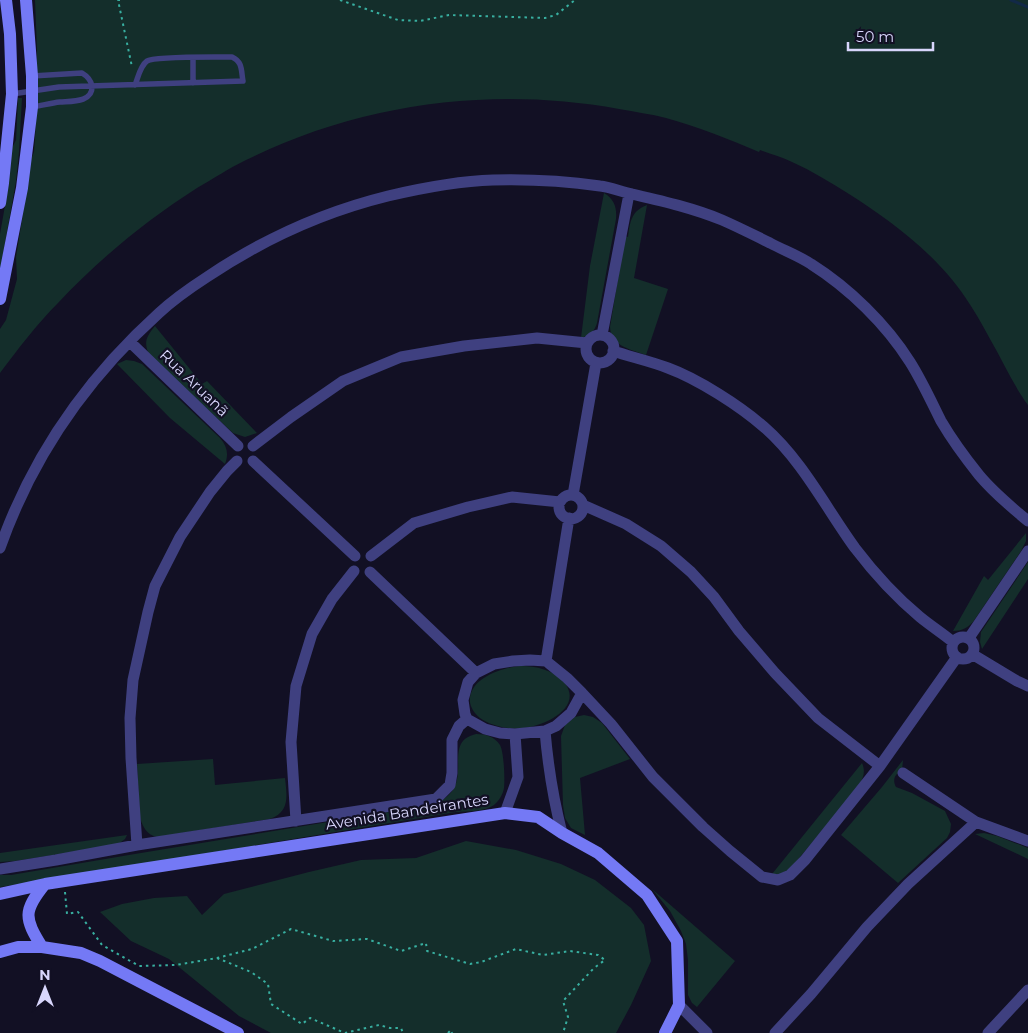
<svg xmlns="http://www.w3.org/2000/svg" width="1028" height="1033" font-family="Montserrat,sans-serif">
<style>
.green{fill:#142e2b}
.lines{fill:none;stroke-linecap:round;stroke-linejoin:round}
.stream{stroke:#122947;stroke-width:3}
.path{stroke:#38afa0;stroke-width:2;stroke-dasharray:2.5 4;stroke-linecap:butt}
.lane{stroke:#3f4080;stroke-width:5.5}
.street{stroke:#3f4080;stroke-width:11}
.secondary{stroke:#7479f5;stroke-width:12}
.labels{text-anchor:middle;stroke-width:4.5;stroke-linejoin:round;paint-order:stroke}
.street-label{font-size:15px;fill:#d8d6fc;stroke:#121024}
</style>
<rect width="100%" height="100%" fill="#121024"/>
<!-- green -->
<path class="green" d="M35,0H1028V405C1013,385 1003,361 990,339C982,324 974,310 965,297C937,255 890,220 849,194C830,182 812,171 792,162C782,157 771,154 760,150L759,152C729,139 698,127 666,118C651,114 635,112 619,109C492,86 362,103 246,160C229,168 213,179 197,188C147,220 99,259 58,303C37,324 18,349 0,373V329L6,320L17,279L16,257L26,195L29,164L34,152L36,123L37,51Z
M18,98H22L19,152L16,181L0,272V234L6,200L11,150L16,140Z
M604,193C614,199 617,207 616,219L597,323C595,331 589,336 581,338L590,266Z
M647,205L634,278L668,289L646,355C631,349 611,347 610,327L625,236L628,237C630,222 631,211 647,205Z
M155,326L202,384L207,381L257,433L245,437L233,433L150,356C143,343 146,337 155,326Z
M126,360L134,361L142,364L220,438C227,446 229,454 225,464L170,418L117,364Z
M1026,533V541L1021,551L973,622C967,628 962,631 953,631L984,576L988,580Z
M1028,562V579L982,649L980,642L981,632Z
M521,666C536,666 553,670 563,681C586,707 544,726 524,728C510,730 491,726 480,718C474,713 469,706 470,698C472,677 504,667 521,666Z
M584,715L593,717L602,723L630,759L580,778L585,835L571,828L565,818L563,805L561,736L565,725L575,717Z
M476,734C486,734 495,737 500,745C504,752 505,780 504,788C503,794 499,801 494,805C484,812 468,811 456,812L71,876L0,887V875H11C151,851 292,828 432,805C481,787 438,743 476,734Z
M213,759L215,785L285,778C287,796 290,812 270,819L157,837C147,835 143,827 140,818L137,764Z
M903,760L902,771C895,773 892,780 896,787L912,793L945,811L951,824L950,832L947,838L898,883L841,835L882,787Z
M862,763C866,772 863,778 859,786L790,869L780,874H772Z
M984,833L997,836L1028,848V859L975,834Z
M127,835L125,839L117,845L15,861L0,862V853Z
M466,841L516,850L561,864L595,880L631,908L644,925L651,961L631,1005L616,1033H271L239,1016L169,959L131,941L100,912L122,904L154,898L187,896L202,915L224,894L309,872L361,860L416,858Z
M652,889L735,961L697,1007L692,1003L688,995V960L686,944L681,931L670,911Z"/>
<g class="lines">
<!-- stream -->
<path class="stream" d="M1011,0L1028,7"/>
<!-- path -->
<path class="path" d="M120,0H118L132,67
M340,0L398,20L420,21L449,15L545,18L556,15L575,0
M65,892L67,914L78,912L102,945L139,966L176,965L217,958L252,949L291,929L333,941L367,939L401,951L426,943L427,951L470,964L481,962L516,949L543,955L570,951L598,955L605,960L594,968L563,1001L568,1017L563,1033
M217,958L251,972L268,984L271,1004L302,1024L310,1018L345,1033L379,1025L390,1028H401L403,1033
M448,1033L451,1030L452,1033"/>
<!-- lane -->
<path class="lane" d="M193,58V83
M12,94L59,87L243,81C241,71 243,62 232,57C218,57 154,56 147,61C140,66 138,78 135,85
M32,107C41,106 50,103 60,102C70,101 93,103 92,86C91,80 87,76 82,73L32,76"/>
<!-- street -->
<path class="street" d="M602,335L629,194
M586 349a14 14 0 1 1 28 0a14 14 0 1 1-28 0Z
M130,342L238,446
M613,351C631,357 650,361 668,368C698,379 740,406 764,427C802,460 826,508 855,548C874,573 896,597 920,617C931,626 942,633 953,642
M253,446L291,417L343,381L401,357L464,346L537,338L587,343
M253,461L355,556
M573,495L596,363
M559 507a12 12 0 1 1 24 0a12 12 0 1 1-24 0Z
M583,505L626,524L661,546L691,572L714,597L739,631L775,673L818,718L880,766
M0,548C32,457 87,378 159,313C173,300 190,288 207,277C262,240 323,212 388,196C422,188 458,181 493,180C529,179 565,181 600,186C611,187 621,192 632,194C662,201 693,208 722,220C738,227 754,235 770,243C783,250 799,256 811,264C849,288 886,324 910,362C922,381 931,401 941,421C951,438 967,460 979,475C993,492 1011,507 1028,521
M371,556L414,523L468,507L512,497L560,502
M370,572L476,673
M952 648a11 11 0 1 1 22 0a11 11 0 1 1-22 0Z
M969,638L1028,551
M972,654L1017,681L1028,686
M530,660L546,661L567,678L582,693L571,713L556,726L545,731L515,734L500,733L485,729L467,719L465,714L463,700L468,682L476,673L494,664L513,661Z
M546,661L569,518
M582,693L611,724L653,777L703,827L730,851L762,877L778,880L790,875L805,860L880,766L957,657
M545,731C548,766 553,798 562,833
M903,773L976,822L1028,841
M505,813L518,777L515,734
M296,821L291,742L296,686L312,634L332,599L354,571
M137,845L131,758L130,718L133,680L148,612L155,586L180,537L210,492L227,471L237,461
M0,869L56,860L137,845L436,799L450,785L452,773V740L459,726L467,719
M679,1005L707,1033
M775,1033L811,994L867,927L908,884L976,822
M988,1033L1028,990"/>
<!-- secondary -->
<path class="secondary" d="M0,203L3,183L12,94L10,34L6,0
M0,299L22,188L32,107V76L26,0
M0,894L45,884L505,813L538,817L562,833L598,853L647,895L677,941L679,1005L665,1033
M42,947C24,918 23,911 45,884
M0,952L18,947H42L81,953L100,961L238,1033"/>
</g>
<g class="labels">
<!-- street labels -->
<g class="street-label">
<text transform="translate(194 383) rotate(44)" y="5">Rua Aruanã</text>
<text transform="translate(407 812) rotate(-9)" y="5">Avenida Bandeirantes</text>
</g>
</g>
<!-- north arrow -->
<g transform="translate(45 988)" stroke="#121024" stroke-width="4" paint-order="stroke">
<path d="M0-4L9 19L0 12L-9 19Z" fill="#d8d6fc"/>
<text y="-8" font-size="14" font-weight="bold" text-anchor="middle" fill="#d8d6fc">N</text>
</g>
<!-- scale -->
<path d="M848 42v8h85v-8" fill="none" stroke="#d8d6fc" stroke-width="2.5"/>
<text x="856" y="42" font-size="15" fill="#d8d6fc" stroke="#121024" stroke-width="4" paint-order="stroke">50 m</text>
</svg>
